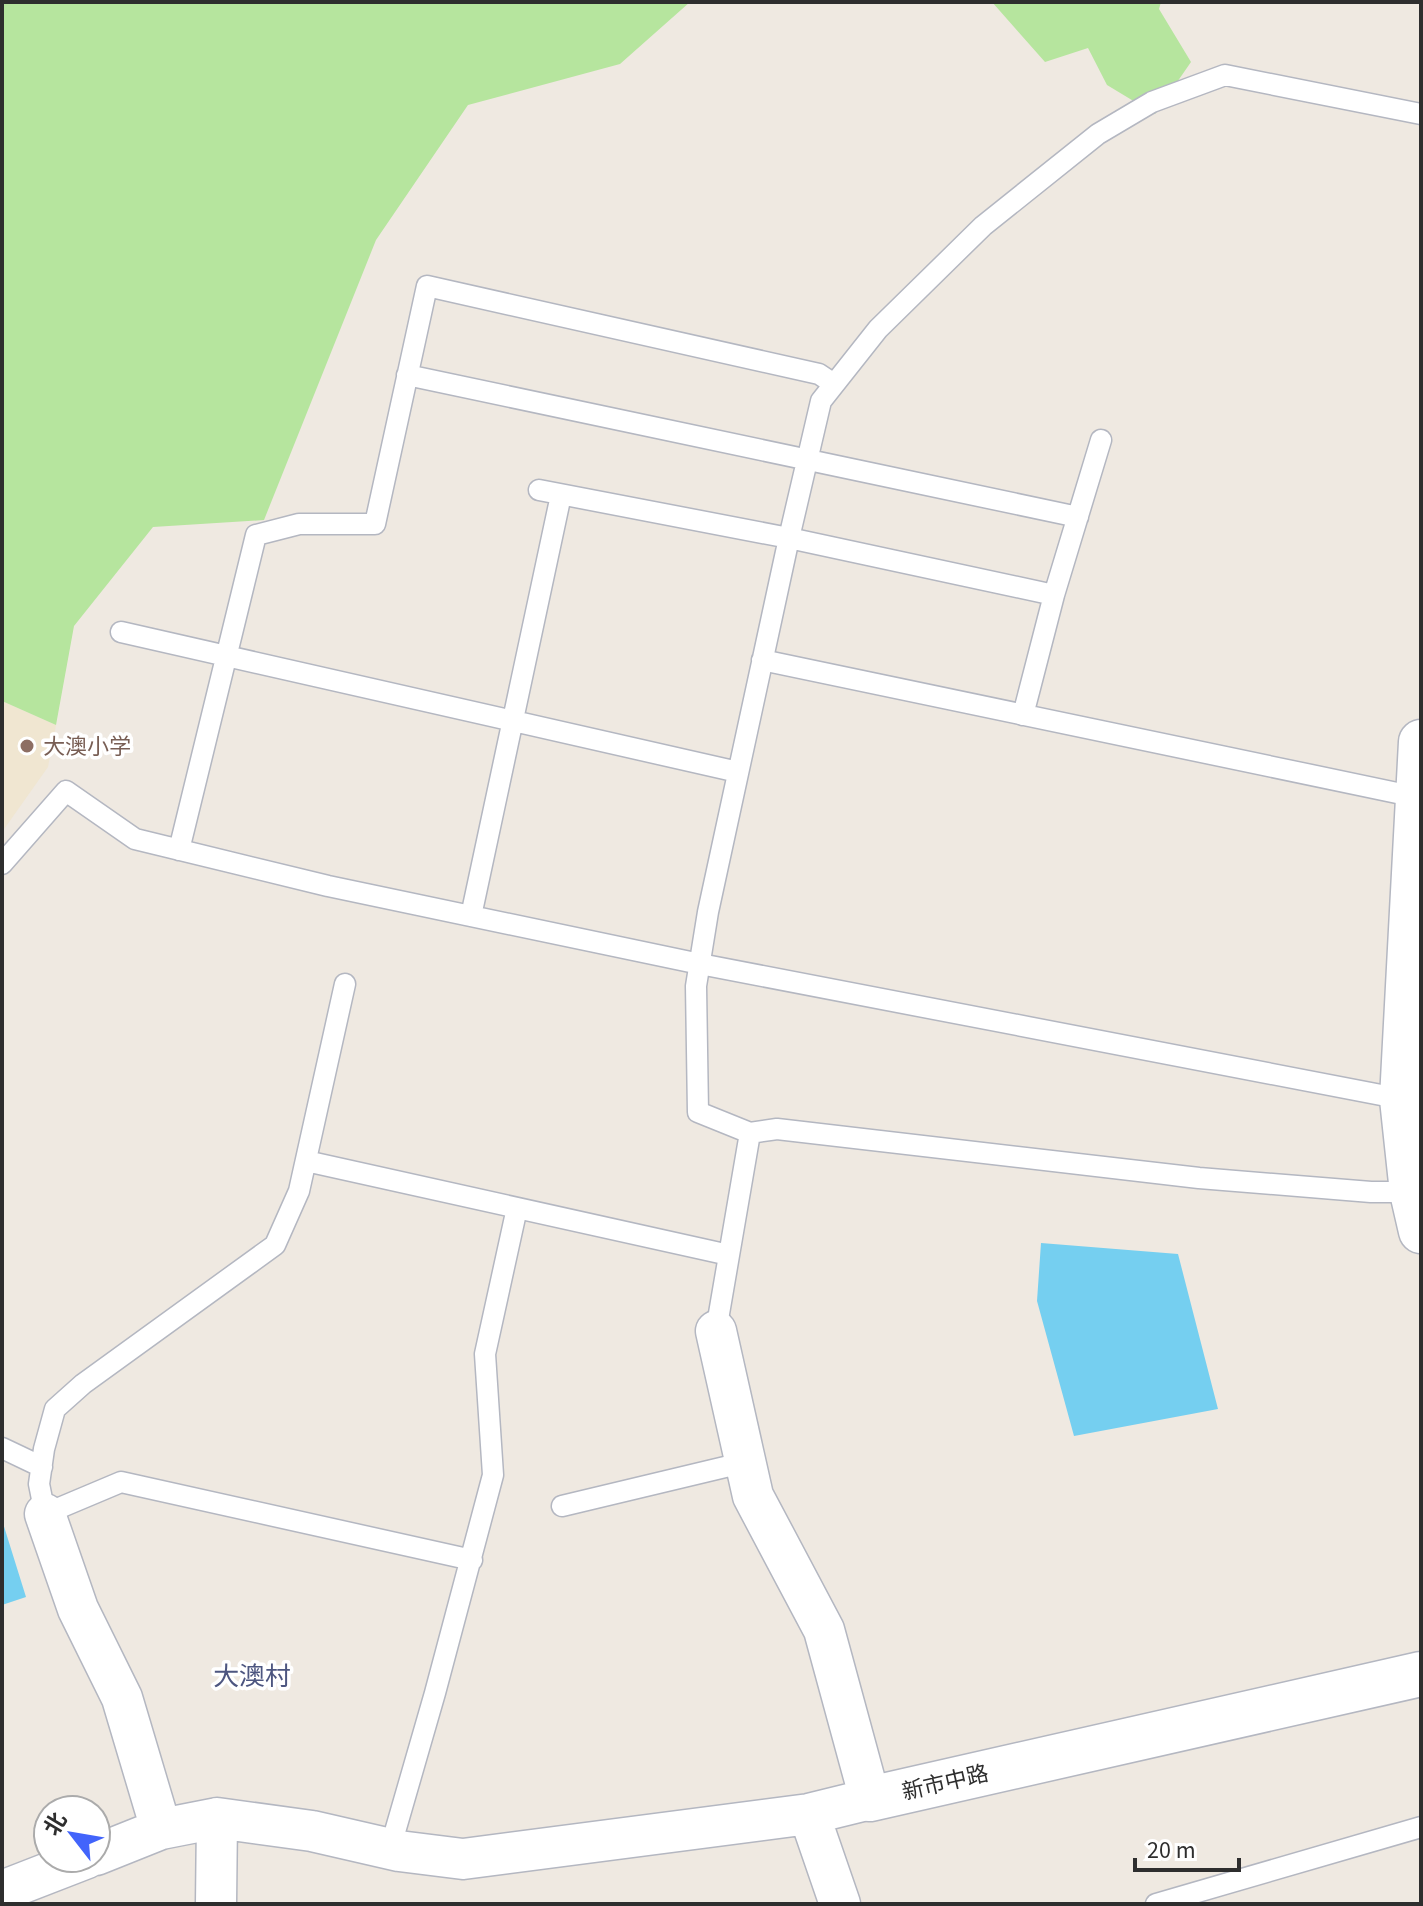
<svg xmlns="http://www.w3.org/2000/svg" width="1423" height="1906" font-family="'Source Sans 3','Noto Sans SC',sans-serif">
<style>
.education{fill:#f0e6d1}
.green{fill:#b6e59e}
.water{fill:#75cff0}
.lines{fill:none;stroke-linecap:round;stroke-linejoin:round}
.service-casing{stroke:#b4b7c1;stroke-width:23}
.minor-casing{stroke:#b4b7c1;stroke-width:43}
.tertiary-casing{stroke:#b4b7c1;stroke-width:47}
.service{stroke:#fff;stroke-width:20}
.minor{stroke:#fff;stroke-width:40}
.tertiary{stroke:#fff;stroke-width:44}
.education-dot{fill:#8d6e63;stroke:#fff;stroke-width:3}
.labels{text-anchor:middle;stroke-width:7;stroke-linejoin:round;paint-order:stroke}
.education-label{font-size:22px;fill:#785e54;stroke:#fff;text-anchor:start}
.street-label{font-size:22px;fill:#2e2e2e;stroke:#fff}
.quarter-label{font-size:26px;fill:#4d5680;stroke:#fff}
</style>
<rect width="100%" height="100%" fill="#efe9e1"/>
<!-- education -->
<path class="education" d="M2,701L56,725L48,767L2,832Z"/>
<!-- green -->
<path class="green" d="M2,2H690L620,64L468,105L376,240L264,520L153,527L74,626L56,725L2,701Z
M992,2H1161L1159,9L1191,62L1155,114L1107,85L1088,48L1045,62Z"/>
<!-- water -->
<path class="water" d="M1041,1243L1178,1254L1218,1409L1074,1436L1037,1301Z
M2,1520L26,1597L2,1605Z"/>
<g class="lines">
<!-- service casing -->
<g class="service-casing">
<path id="service" d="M407,375L1078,517
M539,490L789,538L708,912L696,986L698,1112L750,1133L716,1331
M1054,595L789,538L821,401L878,329L983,226L1098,134L1152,102L1225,75L1421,114
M121,632L738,772
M762,660L1421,798
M1023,715L1054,595L1101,440
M179,850L256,535L299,524H375L427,286L819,374L834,384
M2,864L66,791L135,839L328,886L700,964L1402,1099
M471,916L561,495
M345,984L299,1191L275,1245L83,1384L55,1409L44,1449L39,1484L45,1514L121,1482L472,1560
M750,1133L777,1129L1199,1178L1371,1192H1417
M306,1161L729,1255
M2,1448L42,1467
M562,1506L746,1462
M390,1849L435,1693L493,1475L485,1354L517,1208
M1156,1904L1421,1827"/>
</g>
<!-- minor casing -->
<g class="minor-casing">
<path id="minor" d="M45,1514L78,1609L122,1698L161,1829
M809,1814L840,1904
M96,1855L161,1829L217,1818L312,1831L399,1851L463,1859L809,1814L870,1799L824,1630L753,1496L716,1331
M2,1891L87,1858
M216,1904L217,1818"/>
</g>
<!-- tertiary casing -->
<g class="tertiary-casing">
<path id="tertiary" d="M1421,742L1402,1099L1412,1192L1421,1231
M870,1799L1421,1674"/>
</g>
<!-- service -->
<use href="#service" class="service"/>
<!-- minor -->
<use href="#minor" class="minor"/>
<!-- tertiary -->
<use href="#tertiary" class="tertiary"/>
</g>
<!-- markers -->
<circle class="education-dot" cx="27" cy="746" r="8"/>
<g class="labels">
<!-- education labels -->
<g class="education-label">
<text x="43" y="754">大澳小学</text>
</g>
<!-- street labels -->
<g class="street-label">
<text transform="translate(945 1782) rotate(-13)" y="8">新市中路</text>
</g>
<!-- quarter labels -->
<g class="quarter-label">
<text x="252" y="1685">大澳村</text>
</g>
</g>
<!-- border -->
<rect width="1423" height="1906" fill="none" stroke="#2e2e2e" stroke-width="8"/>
<!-- north arrow -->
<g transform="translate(72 1834) rotate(301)"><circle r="38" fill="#ffffff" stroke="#ababab" stroke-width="2"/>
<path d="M0-6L14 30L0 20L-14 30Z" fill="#4264fb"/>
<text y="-12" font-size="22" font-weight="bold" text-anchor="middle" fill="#2e2e2e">北</text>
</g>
<!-- scale -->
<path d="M1135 1858v12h104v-12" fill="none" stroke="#2e2e2e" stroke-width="4"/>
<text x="1147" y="1858" font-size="24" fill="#2e2e2e" stroke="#ffffff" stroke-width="6" paint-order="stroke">20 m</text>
</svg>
